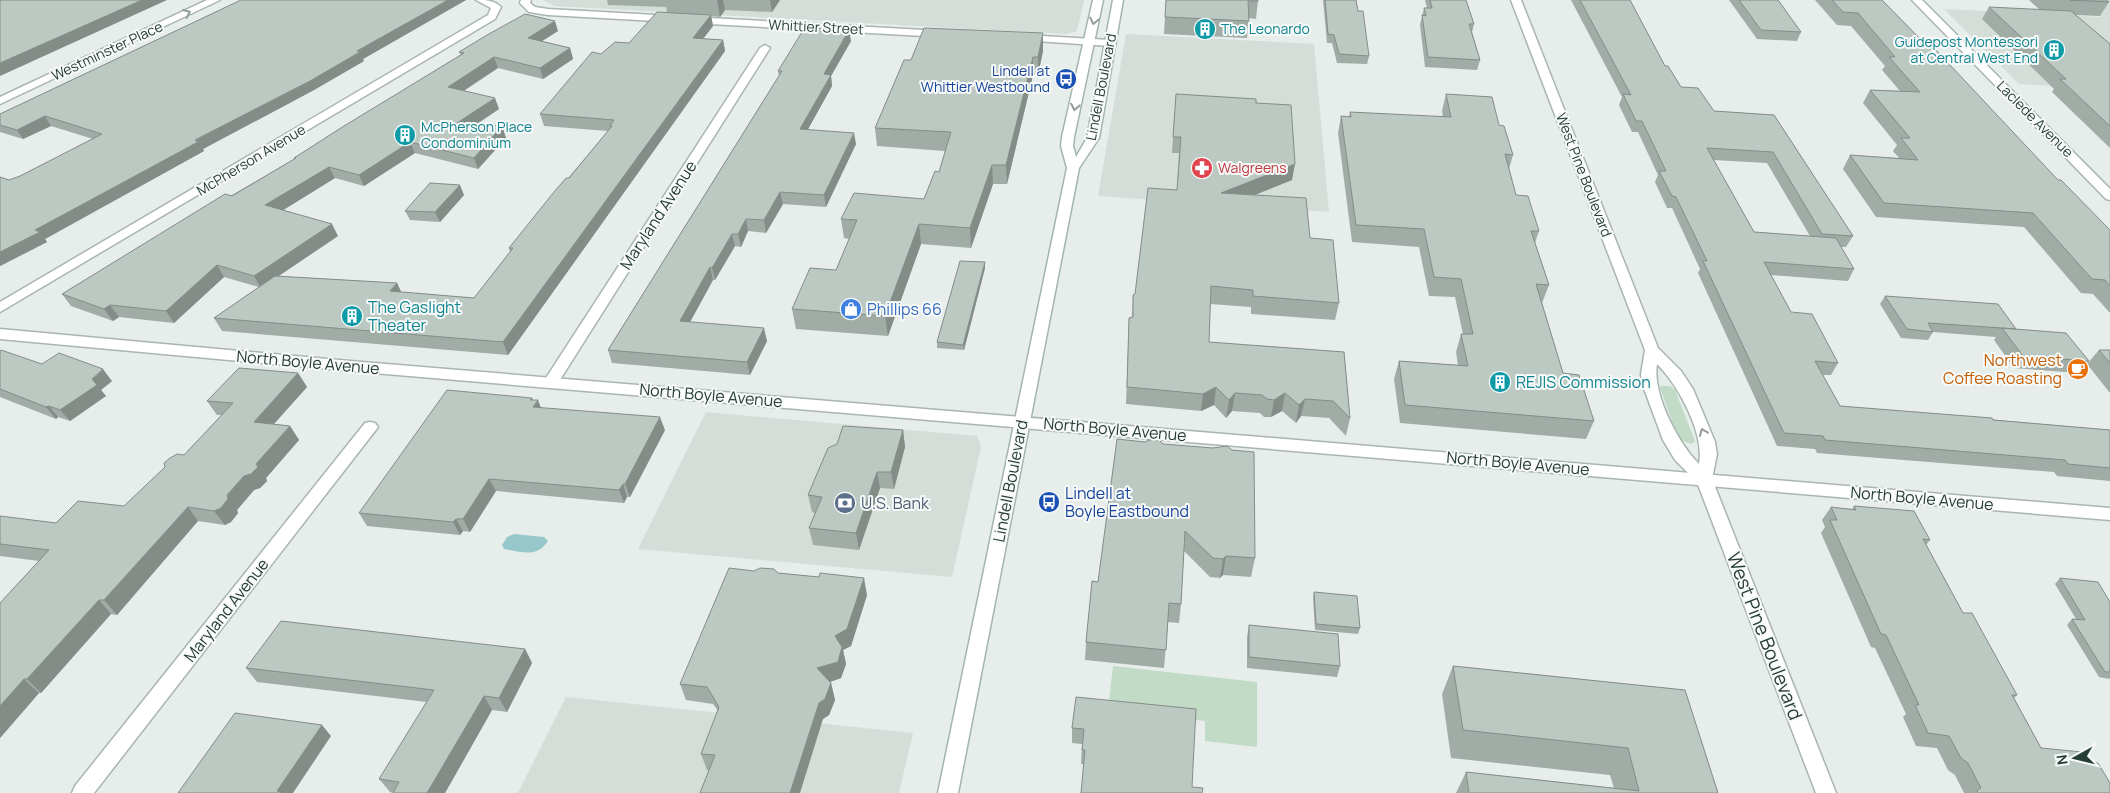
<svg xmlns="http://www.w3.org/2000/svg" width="2110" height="793" font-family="Manrope,sans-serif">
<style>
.built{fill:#d5ddd8}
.green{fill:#c2dbc6}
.water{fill:#96c8cb}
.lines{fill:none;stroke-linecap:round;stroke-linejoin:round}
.minor-casing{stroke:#a9b5b0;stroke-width:3}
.tertiary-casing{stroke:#a9b5b0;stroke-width:3}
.secondary-casing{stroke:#a3b5ad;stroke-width:3}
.minor{fill:#fff;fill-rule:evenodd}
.tertiary{fill:#fff;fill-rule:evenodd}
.secondary{fill:#fff;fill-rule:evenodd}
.wall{fill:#a2aca7;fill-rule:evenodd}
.shaded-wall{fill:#848c88}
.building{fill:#bcc8c2;stroke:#848c88}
.oneway{stroke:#939e9a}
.labels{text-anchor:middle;stroke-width:4;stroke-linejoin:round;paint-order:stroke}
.far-street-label{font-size:14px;fill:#273e35;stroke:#f7faf8}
.far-culture-label{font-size:14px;fill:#0d838f;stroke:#f7faf8;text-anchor:start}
.far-transit-label{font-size:14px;fill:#164399;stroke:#f7faf8;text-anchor:end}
.far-health-label{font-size:14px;fill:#be3a42;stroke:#f7faf8;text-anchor:start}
.street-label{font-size:16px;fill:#273e35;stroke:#f7faf8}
.culture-label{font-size:16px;fill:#0d838f;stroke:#f7faf8;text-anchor:start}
.shop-label{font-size:16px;fill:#366cbe;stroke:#f7faf8;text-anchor:start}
.food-label{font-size:16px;fill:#c56008;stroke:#f7faf8;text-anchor:end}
.transit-label{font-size:16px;fill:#164399;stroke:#f7faf8;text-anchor:start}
.service-label{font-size:16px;fill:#4e5e75;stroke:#f7faf8;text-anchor:start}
.near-street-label{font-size:19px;fill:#273e35;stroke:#f7faf8}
</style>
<rect width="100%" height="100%" fill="#e6edea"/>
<!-- built -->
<path class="built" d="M543,0H1084L1077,31L1066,34L554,6Z
M2082,0H2110V89L2019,84L1944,9L2102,17Z
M1126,34L1314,44L1329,212L1098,196Z
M706,412L977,436L981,447L952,577L638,549Z
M566,697L913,733L899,793H518Z"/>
<!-- green -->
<path class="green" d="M1661,386H1670L1675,390L1695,441L1692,444L1679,440L1660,388Z
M1113,666L1257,682V747L1205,741V721L1108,710Z"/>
<!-- water -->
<path class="water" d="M514,534L544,537L548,541C537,558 523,552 504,549L502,545L507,537Z"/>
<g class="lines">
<!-- minor casing -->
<g class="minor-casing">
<path id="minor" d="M207,0H220L0,104V97Z
M476,0C486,0 494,0 501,7L495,19L0,312V302L488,15L491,8Z
M521,0H531L530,3L535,7L548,9L942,31L947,34L942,37L548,15L529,12L520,3Z
M1511,0H1521L1658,348L1681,371L1693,389L1715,442L1717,454L1712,479L1836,793H1816L1697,482L1675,460L1663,440L1643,386L1641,374L1645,350ZM1657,364C1678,385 1705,433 1699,464C1678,443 1652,394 1657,364Z
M1912,0H1922L2110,189V200L2106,199Z
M1025,35L1110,40L1115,43L1110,46L1021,40V36Z
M765,45L770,48L556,386H546L544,382L546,378L760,48Z
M370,422L375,423L378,427L375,431L94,793H72L75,786L365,423Z"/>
</g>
<!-- tertiary casing -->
<g class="tertiary-casing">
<path id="tertiary" d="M0,329L350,361L2110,508V520L350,371L0,339Z"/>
</g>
<!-- secondary casing -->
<g class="secondary-casing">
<path id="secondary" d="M1093,0H1103L1074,137L1073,146L1076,157L1087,138L1113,0H1123L1099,138L1079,168L958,793H938L1067,168L1061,146L1062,137Z"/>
</g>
<!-- minor -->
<use href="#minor" class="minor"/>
<!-- tertiary -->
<use href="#tertiary" class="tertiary"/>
<!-- secondary -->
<use href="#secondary" class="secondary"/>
</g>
<!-- wall -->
<path class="wall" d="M241,0H466L363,59L364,61L314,90L203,149L204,151L45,239L47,242L0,266V177L9,180L20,176L93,139L51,126L23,139L0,132V114Z
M607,0H780L772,12L725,10L720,17L711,16L713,26L703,39L723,40L725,51L508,355L222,331L214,318L259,287L224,277L174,323L119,317L113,321L71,306L62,294L294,159V158L461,55L459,52L558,31L542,41L570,48L573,59L543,79L498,68L464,90L499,109L476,125L502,126L506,138L478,169L415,153L364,186L335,178L283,210L338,236L278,276L397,283L401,292L474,298L510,252L509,248L608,131L544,126L540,114L601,54L629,43L667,13L666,7L608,5Z
M1166,0H1258L1256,19L1249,18L1247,38L1164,34Z
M1323,0H1356L1358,11L1369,56L1367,64L1337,63L1332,43H1327Z
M1425,0H1466L1474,24L1472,32L1480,60L1477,70L1425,67L1420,25L1424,8H1427Z
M1571,0H1630L1665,66L1681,87L1714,111L1774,115L1853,236L1846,247H1841L1854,269L1848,281L1771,275L1791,312L1838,363L1831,375H1822L1840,406L2110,430V481L2057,476L2054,472L1817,453L1815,449L1777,446L1698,273L1700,269L1672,208H1667L1655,182L1658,175L1638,132H1632L1619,105L1622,97ZM1713,160L1767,163L1810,236L1754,232Z
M1729,0H1778L1801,32L1797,41L1757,39Z
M1815,0H1882L2058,180L2110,230V313L2093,294L2081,293L2024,227L1876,217L1843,169L1850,155L1899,158L1893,151L1897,145L1863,103L1870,90L1900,91L1882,70L1885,66L1851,26L1837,25Z
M2029,0H2106L2109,2L2100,16L2075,15L2110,44V148L2052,92L2054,89L1982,19L1989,7L2040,10Z
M851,41L831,76L832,86L808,129L856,144L826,207L783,204L766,233L748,231L741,247L735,246L715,280H713L690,322L767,341L750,375L612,363L608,350L779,76L778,71Z
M1043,51L1038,75H1033L1007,184H993L971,248L921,244L888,336L796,329L792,309L836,270L850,239L844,238L841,219L924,199L939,172L945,151L877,146L875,128L911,60Z
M1176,94L1256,103L1292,180L1255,195L1310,238L1339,303L1335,320L1251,314V307L1210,304L1209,342L1344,352L1350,418L1346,436L1329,418L1301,416L1296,423L1282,411L1271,417H1264L1260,413L1232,411L1226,418L1214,405L1201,411L1126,404L1129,318L1132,317L1133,295L1135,294L1177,190L1179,153H1172Z
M1446,94L1499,125L1513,155L1509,169L1516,195L1539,231L1535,243L1549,285L1542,303L1563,373L1594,421L1586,439L1400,423L1394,379L1399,361L1458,365L1456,352L1461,334H1463L1455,297L1429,296L1419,247L1352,242L1338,133L1341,116L1349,117L1350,112L1443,117L1442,111Z
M464,195L440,222L410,220L405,211Z
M985,262V268L964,350L937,348V342Z
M1885,296L2016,329L2089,361L2079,373L2014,368L1994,340L1996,337L1933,332L1928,340L1901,338L1880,304Z
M2099,350H2110V393L2087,364Z
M0,351L42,364L112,381L101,390L106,396L70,421L58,417L56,419L0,397Z
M298,373L307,387L274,424L290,426L299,440L266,478L267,481L260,488L254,490L237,510L238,513L231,522L225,525L198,521L117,615L111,614L41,693H39L0,738V603L39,561L0,556V516L56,523L124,506L184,455L222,415H217L207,401Z
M532,398L533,400L541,408L665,430L630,497H627L624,503L496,491L470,532L463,531L460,535L367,526L359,513Z
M903,430L905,447L894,489L880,488L859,550L813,545L809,528L815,513L812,512L808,495Z
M1145,442L1255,558L1251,577L1223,575L1220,578L1210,577L1184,551L1181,604L1179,623L1168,622L1164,668L1085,660L1086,642L1098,582Z
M1854,506L1930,540L1926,545L1963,613L2017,695L2014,698L2041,748L2088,762L2110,793H1964L1955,775L1948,770L1937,748L1916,746L1903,717L1906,714L1875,648L1871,647L1821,533L1825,527L1822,520L1831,507L1852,509Z
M778,573L819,577L867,595L851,646L843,650L846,664L841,678L830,682L831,683L835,700L829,715L823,719L709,770H707L701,754L718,711L713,704L686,700L680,684Z
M2060,578L2110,602V679L2099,677L2067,625L2072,619H2076L2055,584Z
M1314,592L1360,628L1358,634L1315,630L1313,598Z
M1249,625L1340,666L1337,677L1247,668V637Z
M525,649L532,663L507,712L492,710L445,793H393L390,792L379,779L427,702L257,682L246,668Z
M1453,666L1685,690L1718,793H1456L1466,772L1614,788L1610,775L1451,758L1442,694Z
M1076,697L1192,787L1081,764L1082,744L1072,743V728Z"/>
<!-- shaded-wall -->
<path class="shaded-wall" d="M142,0H167L0,76V63Z
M448,0H466L363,59L364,61L314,90L203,149L204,151L45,239L47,242L0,266V252L35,230Z
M717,0H723L725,10L720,17Z
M770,0H780L772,12Z
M711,15L713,26L695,49L693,38Z
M555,21L558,31L531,48L528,38Z
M849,30L851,41L831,76L832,86L802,140L800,129L824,74Z
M1043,33V51L1038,75V57Z
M723,40L725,51L508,355L503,342Z
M570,48L573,59L543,79L540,68Z
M494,57L498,68L453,98L448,87Z
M1033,57V75L1007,184L1006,165Z
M495,98L499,109L461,134L457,123Z
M45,116L51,126L23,139L17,130Z
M502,126L506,138L478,169L474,158Z
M854,133L856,144L826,207L824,195Z
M410,142L415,153L364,186L359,175Z
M1295,164L1292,180L1219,209L1221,193Z
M992,165L993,184L971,248L970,228Z
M329,167L335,178L272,217L265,205Z
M460,185L464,195L440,222L435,212Z
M780,192L783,204L766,233L764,220Z
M746,219L748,231L741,247L738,234Z
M332,224L338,236L261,288L254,276Z
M919,224L921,244L888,336L885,316Z
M732,234L735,246L715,280L712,268Z
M985,262V268L964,350L963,345Z
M217,265L224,277L174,323L166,311Z
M710,267L713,280L684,333L680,321Z
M397,283L403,296L390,291Z
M110,305L119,317L113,321L104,309Z
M764,328L767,341L750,375L747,362Z
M103,369L112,381L101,390L106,396L70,421L60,410Z
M298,373L307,387L263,436L254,422Z
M1216,387L1214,405L1201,411L1203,394Z
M1235,393L1232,411L1226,418L1229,400Z
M1285,393L1282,411L1271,417L1274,400Z
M532,398L535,405L538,400L543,413L539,420L530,400Z
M1305,399L1301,416L1296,423L1299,405Z
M49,406L58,417L56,419L46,407Z
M660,417L665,430L630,497L625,484Z
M290,426L299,440L266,478L267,481L260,488L254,490L237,510L238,513L231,522L225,525L214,511L244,476L256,464Z
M903,430L905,447L894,489L891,472Z
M877,472L880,488L859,550L856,533Z
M489,479L496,491L470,532L463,519Z
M623,484L627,497L624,503L619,490Z
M188,507L198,521L117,615L104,600Z
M456,519L463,531L460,535L453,522Z
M1226,556L1223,575L1220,578L1223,559Z
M864,578L867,595L851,646L843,650L846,664L841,678L821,685L817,668L835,636Z
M99,600L111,614L41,693L27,679Z
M525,649L532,663L507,712L499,698Z
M24,679L39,693L0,738V706Z
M831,683L835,700L829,715L823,719L800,793H790L819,703Z
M484,696L492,710L445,793H427Z
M322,725L331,736L293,793H279L277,791Z"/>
<!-- building -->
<path class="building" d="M0,0H142L0,63Z
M241,0H448L357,51L360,52L310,81L195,140L198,142L35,230L40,232L0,252V177L9,180L20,176L102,134L45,116L17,130L0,125V114Z
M1166,0H1258V1H1248L1249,21L1165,17Z
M1325,0H1356L1358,11H1363L1369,56L1339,54L1334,35L1328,34Z
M1430,0H1466L1474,24H1469L1480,60L1428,57L1422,15L1426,16L1424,8H1432Z
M1580,0H1630L1665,66H1668L1681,87L1698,88L1714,111L1774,115L1853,236L1822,234L1773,152L1707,148L1754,232L1836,238L1854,269L1764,262L1791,312L1812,314L1838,363L1815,361L1840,406L1992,418L1993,420L2110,430V468L2068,464L2065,460L1825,440L1823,436L1784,433L1703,261H1707L1676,197L1672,196L1659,171H1666L1642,121H1636L1623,94L1631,95Z
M1739,0H1778L1801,32L1761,30Z
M1832,0H1882L1928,47L1935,49L2058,180H2061L2110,230V286L2105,280L2092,279L2033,213L1884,203L1850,155L1918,160L1901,138H1910L1870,90L1920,92L1889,57H1895L1858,13L1843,12Z
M2070,0H2106L2109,2Z
M1989,7L2071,11L2110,44V126L2060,79H2066Z
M657,12L711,15L693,38L723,40L503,342L214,318L275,276L397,283L390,291L474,298L513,248H509L554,192L566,178H569L612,126H610L614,120L540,114L592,52L601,54L615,42L629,43Z
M525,14L555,21L528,38L570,48L540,68L494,57L448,87L495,98L457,123L502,126L474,158L410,142L359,175L329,167L265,205L332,224L254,276L217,265L166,311L110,305L104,309L62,294L225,194L232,196L296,158H294L344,126L464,53L459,52L487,35Z
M805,27L849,30L824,74L831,75L800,129L854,133L824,195L780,192L764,220L746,219L738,234H732L712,268L710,267L680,321L764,328L747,362L608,350L782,71H778Z
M924,28L1043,33L1038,57H1033L1006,165H992L970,228L919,224L885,316L792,309L810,268L836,270L857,220L841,219L854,193L924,199L935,171L939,172L951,132L875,128L904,60H911Z
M1176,94L1256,99V103L1291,105L1295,164L1221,193L1306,198L1310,238L1333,240L1339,303L1253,296V290L1211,286L1209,342L1344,352L1350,418L1333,401L1305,399L1299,405L1285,393L1274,400L1267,399L1262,395L1235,393L1229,400L1216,387L1203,394L1127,387L1129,318L1133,317V295L1135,294L1148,188L1177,190L1181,137H1173Z
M1446,94L1492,97L1499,125L1504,126L1513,155L1505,154L1516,195L1528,196L1539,231H1531L1549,285L1536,284L1563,373L1579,375L1594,421L1405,405L1399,361L1468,366L1461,334H1473L1461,279L1434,277L1424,229L1356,225L1341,116L1351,117L1350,112L1451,117Z
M430,183L460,185L435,212L405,211Z
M960,261L985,262L963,345L937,342Z
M1885,296L1998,304L2016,329L1928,323L1933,332L1907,329Z
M2002,328L2066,333L2089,361L2023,356Z
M1,350L42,364L59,353L103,369L92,379L97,385L60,410L49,406L46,407L0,389V351Z
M2099,350H2110V363Z
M239,368L298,373L254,422L290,426L256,464L258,467L251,474L244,476L227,495L228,499L221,508L214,511L188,507L104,600H99L27,679H24L0,706V603L49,550L0,544V516L56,523L78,501L124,506L165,467L164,463L170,458L177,454L184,455L233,403L207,401Z
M447,390L532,398L530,400H538L533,407L660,417L625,484H623L619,490L489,479L463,519H456L453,522L359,513Z
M843,426L903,430L891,472H877L856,533L809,528L822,497L808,495L828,448L837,444Z
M1117,439L1145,442L1149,440H1159L1163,444L1213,448L1227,446L1232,450L1254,452L1255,558L1226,556L1223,559L1213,558L1185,531L1181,604L1169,603L1166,650L1086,642L1092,581L1098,582Z
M1854,506L1914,511L1930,540L1923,539L1963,613H1972L2017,695H2012L2041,748L2082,752L2088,762L2098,763L2110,783V793H1978L1977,790L1981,788L1968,763L1961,758L1949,736L1928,733L1915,705H1919L1886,635L1881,634L1830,520H1837L1831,507L1856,510Z
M729,568L754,571L760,568L774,569L778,573L819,577L820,573L864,578L847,629L835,636L842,647L838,662L817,668L831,683L825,699L819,703L790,793H700L715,755L701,754L719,707L707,687L680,684Z
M2060,578L2098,582L2110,602V672H2105L2072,619L2085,620Z
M1314,592L1357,596L1360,628L1316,624Z
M281,621L525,649L499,698L484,696L427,793H393L399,782L379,779L434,690L246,668Z
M1249,625L1338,634L1340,666L1249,657Z
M1453,666L1685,690L1718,793H1469L1466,772L1639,791L1628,748L1463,730Z
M1076,697L1196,709L1192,787L1203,788L1202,793H1081L1085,750H1082L1084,729L1072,728Z
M235,713L322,725L277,791L281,792L280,793H178Z"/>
<!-- one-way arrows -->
<defs><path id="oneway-chevron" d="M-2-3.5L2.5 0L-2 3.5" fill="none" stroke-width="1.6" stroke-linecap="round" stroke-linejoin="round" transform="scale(1.25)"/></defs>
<g class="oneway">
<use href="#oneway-chevron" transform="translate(187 13) rotate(-25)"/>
<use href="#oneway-chevron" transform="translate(1094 21) rotate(102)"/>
<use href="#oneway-chevron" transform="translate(1075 107) rotate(101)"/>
<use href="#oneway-chevron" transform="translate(1703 432) rotate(-112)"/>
</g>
<!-- icons -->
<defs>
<g id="building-disc" transform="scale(1.125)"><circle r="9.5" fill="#0f9aa8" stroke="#f7faf8"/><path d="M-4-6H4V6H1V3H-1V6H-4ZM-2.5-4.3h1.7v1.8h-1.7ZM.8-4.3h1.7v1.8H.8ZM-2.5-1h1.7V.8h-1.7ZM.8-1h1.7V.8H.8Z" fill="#fff"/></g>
<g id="bus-disc" transform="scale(1.125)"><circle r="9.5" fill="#1a4fb4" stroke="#f7faf8"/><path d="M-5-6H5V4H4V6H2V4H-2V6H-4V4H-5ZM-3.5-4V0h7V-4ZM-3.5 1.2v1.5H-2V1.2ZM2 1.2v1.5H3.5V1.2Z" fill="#fff"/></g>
<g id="pharmacy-disc" transform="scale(1.125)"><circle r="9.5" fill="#e0444e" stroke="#f7faf8"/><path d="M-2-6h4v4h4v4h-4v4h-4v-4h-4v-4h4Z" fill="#fff"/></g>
<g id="shop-disc" transform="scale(1.125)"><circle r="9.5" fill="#3f7fe0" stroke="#f7faf8"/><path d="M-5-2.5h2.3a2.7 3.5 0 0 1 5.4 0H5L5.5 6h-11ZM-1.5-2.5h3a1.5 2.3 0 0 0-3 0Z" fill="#fff"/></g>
<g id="cafe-disc" transform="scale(1.125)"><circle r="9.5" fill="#e8710a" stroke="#f7faf8"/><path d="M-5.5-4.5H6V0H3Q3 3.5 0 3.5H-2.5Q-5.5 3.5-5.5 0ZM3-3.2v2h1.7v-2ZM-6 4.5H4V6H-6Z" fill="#fff"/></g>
<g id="bank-disc" transform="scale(1.125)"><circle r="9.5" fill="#5c6f8a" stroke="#f7faf8"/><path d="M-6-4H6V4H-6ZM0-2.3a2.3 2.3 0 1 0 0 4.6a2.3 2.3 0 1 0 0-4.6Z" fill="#fff"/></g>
</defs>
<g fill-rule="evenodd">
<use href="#building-disc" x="1205" y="29"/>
<use href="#building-disc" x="2054" y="50"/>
<use href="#bus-disc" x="1066" y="79"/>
<use href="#building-disc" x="405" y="135"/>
<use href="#pharmacy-disc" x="1202" y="168"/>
<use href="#shop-disc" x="851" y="309"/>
<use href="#building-disc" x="352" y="316"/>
<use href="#cafe-disc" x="2078" y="369"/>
<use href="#building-disc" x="1500" y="382"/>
<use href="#bus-disc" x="1049" y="502"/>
<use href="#bank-disc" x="845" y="503"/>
</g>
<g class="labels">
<!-- far-street labels -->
<g class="far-street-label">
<text transform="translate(816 27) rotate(3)" y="5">Whittier Street</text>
<text transform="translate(107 51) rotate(-25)" y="5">Westminster Place</text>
<text transform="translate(1101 87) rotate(-79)" y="5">Lindell Boulevard</text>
<text transform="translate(2035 119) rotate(45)" y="5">Laclede Avenue</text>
<text transform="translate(251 160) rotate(-31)" y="5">McPherson Avenue</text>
<text transform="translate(1584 175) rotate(69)" y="5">West Pine Boulevard</text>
</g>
<!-- far-culture labels -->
<g class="far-culture-label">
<text x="1221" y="34">The Leonardo</text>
<text x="2038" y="47" text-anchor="end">Guidepost Montessori<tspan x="2038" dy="16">at Central West End</tspan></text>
<text x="421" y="132">McPherson Place<tspan x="421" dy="16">Condominium</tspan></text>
</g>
<!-- far-transit labels -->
<g class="far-transit-label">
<text x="1050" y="76">Lindell at<tspan x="1050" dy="16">Whittier Westbound</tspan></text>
</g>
<!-- far-health labels -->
<g class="far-health-label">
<text x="1218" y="173">Walgreens</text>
</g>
<!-- street labels -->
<g class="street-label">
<text transform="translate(658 215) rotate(-57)" y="6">Maryland Avenue</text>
<text transform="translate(308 362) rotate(5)" y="6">North Boyle Avenue</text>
<text transform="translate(711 395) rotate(5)" y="6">North Boyle Avenue</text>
<text transform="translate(1115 429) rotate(5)" y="6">North Boyle Avenue</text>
<text transform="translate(1518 463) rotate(5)" y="6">North Boyle Avenue</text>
<text transform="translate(1010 481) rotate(-79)" y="6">Lindell Boulevard</text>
<text transform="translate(1922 498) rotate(5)" y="6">North Boyle Avenue</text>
<text transform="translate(226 610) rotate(-52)" y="6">Maryland Avenue</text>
</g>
<!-- culture labels -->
<g class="culture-label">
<text x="368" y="313">The Gaslight<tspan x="368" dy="18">Theater</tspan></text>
<text x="1516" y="388">REJIS Commission</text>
</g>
<!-- shop labels -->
<g class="shop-label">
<text x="867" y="315">Phillips 66</text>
</g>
<!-- food labels -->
<g class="food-label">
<text x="2062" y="366">Northwest<tspan x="2062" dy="18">Coffee Roasting</tspan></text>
</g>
<!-- transit labels -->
<g class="transit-label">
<text x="1065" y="499">Lindell at<tspan x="1065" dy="18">Boyle Eastbound</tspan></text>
</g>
<!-- service labels -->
<g class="service-label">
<text x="861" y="509">U.S. Bank</text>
</g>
<!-- near-street labels -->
<g class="near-street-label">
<text transform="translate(1765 636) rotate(69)" y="7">West Pine Boulevard</text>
</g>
</g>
<!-- north arrow -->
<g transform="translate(2075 758) rotate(262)" stroke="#f7faf8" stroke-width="4" paint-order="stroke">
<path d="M0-4L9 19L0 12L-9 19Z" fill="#273e35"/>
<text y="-8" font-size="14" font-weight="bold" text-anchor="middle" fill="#273e35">N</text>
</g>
</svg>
